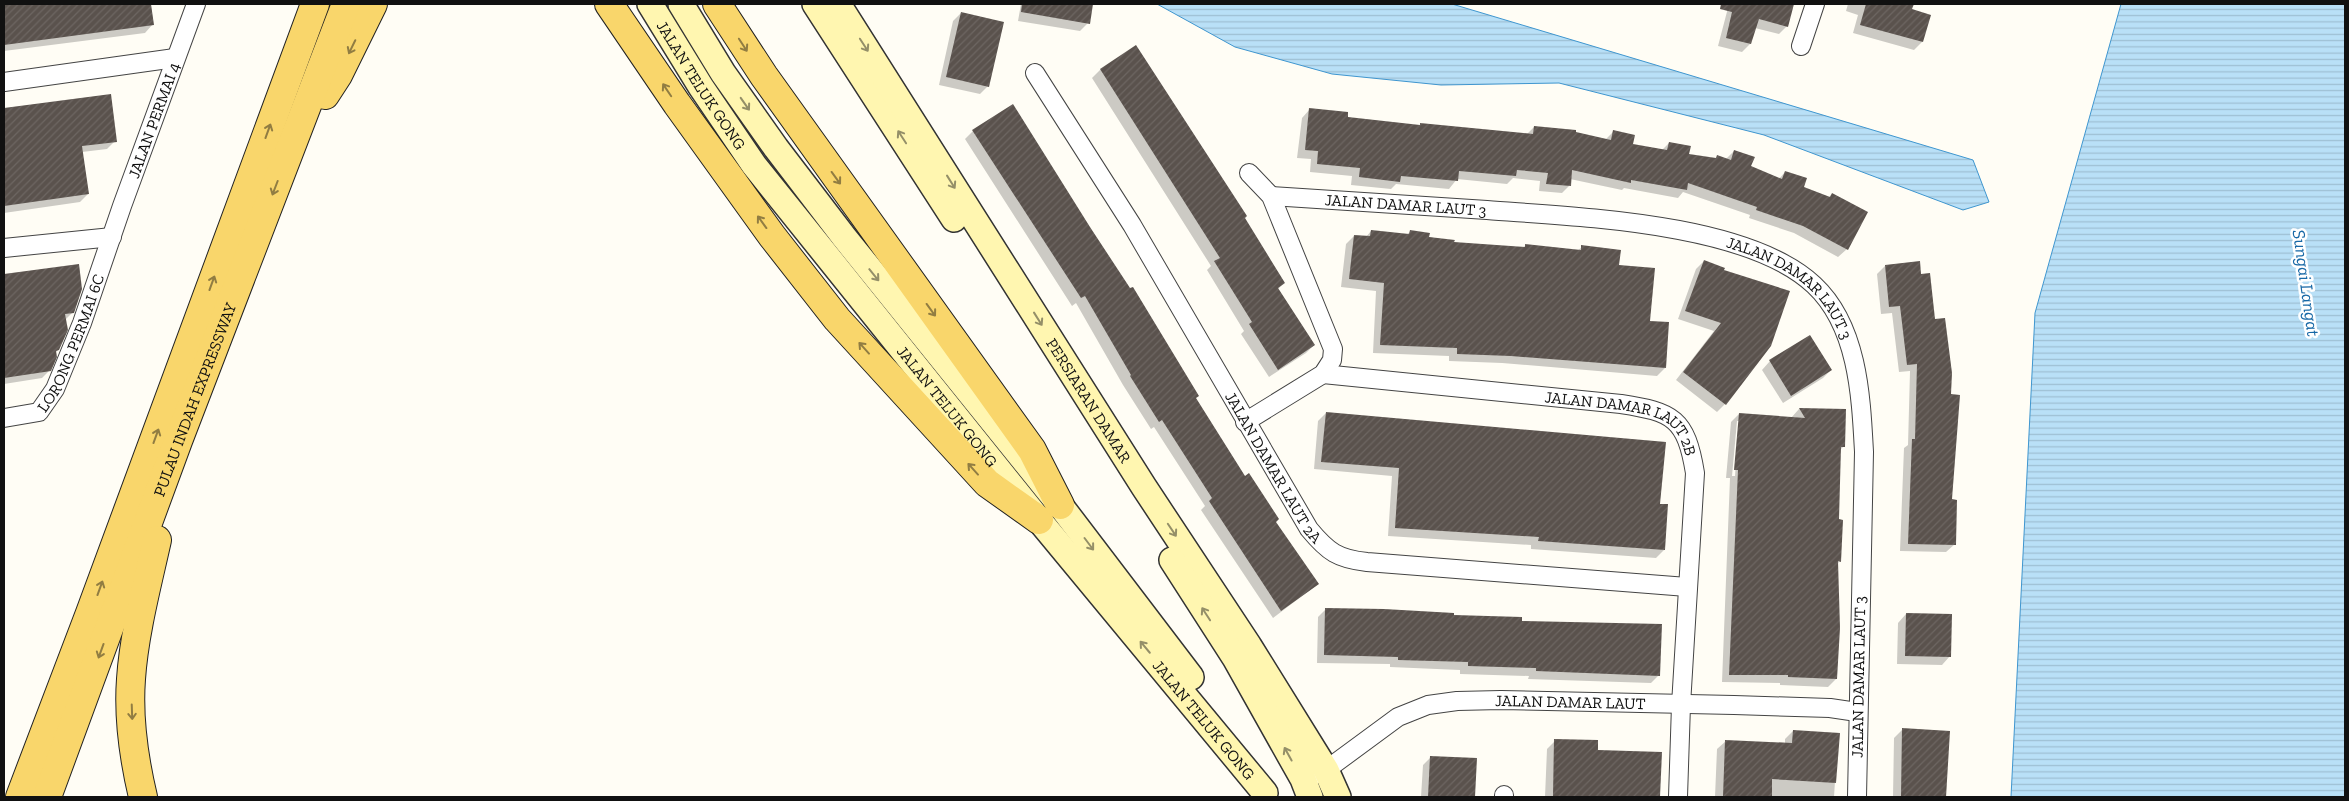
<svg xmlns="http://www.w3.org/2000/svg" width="2349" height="801" font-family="'Zilla Slab',serif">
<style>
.water{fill:url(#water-rules);stroke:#3f96cf}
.shadow{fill:#0003;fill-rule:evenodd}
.building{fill:url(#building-hatch)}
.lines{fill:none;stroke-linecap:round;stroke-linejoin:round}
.street-casing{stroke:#444;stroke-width:20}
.secondary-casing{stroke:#333;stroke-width:28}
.primary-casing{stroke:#222;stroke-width:30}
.street{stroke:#fff;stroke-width:18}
.secondary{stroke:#fff6b0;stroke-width:25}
.primary{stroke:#f9d66b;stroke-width:28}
.oneway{stroke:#917d42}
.oneway2{stroke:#948f68}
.labels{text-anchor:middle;stroke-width:5;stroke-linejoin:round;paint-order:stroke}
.street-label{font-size:16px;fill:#111;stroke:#fff}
.water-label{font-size:18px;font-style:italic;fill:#1768a6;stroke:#fff}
</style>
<defs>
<pattern id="water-rules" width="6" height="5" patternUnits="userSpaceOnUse" patternTransform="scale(1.25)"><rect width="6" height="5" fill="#b9e0f7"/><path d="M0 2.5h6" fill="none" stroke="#9ebfd3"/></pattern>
<pattern id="building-hatch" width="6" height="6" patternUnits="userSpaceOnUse" patternTransform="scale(1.25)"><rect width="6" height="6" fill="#5a524d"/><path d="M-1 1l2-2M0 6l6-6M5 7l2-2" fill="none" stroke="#6d6662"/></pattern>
</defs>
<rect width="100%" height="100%" fill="#fffdf5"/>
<!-- water -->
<path class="water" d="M1157,4H1452L1973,160L1989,202L1963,210L1764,135L1559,83L1441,85L1332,74L1235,47Z
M2121,4H2345V797H2011L2035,313Z"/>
<!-- shadow -->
<path class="shadow" d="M4,4H150L153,24L145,33L4,51Z
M1021,4H1092L1088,23L1080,31L1018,21Z
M1729,4H1793L1787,26L1779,34L1755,28L1750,44L1742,52L1718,46Z
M1848,4H1913L1911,10L1922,42L1914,50L1853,33L1858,15L1846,11Z
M961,13L988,86L980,94L939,85L953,21Z
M1136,47L1284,283L1278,289L1314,345L1306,353L1269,377L1241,334L1244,331L1207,270L1211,266L1092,78L1100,70Z
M110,95L115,141L107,149L82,152L88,194L80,202L4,213V109Z
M1310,109L1347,118L1418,126L1421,124L1527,134L1534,127L1605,140L1614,131L1631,145L1662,150L1669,143L1687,155L1714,159L1717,157L1726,159L1734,151L1750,167L1779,179L1785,172L1802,187L1829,197L1832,194L1847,249L1838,257L1794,233L1749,218L1750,215L1683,192L1678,198L1624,188L1622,190L1570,179V185L1562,193L1539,191L1540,181L1513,178L1507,184L1457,179L1449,189L1396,184L1391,189L1351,185L1352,176L1310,172L1311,159L1297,158L1302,118Z
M973,131L1195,399L1274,522L1318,584L1273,618L1201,510L1205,506L1154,427L1151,429L1123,385L1076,303L1072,306L965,139Z
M1371,231L1406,235L1410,232L1453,243L1522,248L1525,246L1577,251L1582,247L1618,266L1649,323L1665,368L1657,376L1502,363L1449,361V356L1373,353L1376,291L1341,287L1346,244L1354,236L1366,237Z
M1704,261L1723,268L1725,404L1717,412L1676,380L1714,331L1678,319L1696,269Z
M1919,262L1951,501L1955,544L1946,552L1900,551L1904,448L1908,445L1910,371L1899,372L1892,313L1881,314L1877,274L1885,266Z
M78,266L73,312L65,320L58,350L55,353L50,370L42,378L4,384V276Z
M1810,336L1831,370L1823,378L1783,403L1762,370L1770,361Z
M1799,409L1845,410L1844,446L1840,450L1837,521L1840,561L1837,564L1836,679L1828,687L1780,685V683L1722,682L1730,478H1726L1731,422L1739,414L1791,418ZM1737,421H1739L1735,476H1732Z
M1326,413L1658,505L1664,550L1656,558L1531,549V545L1388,536L1392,476L1314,469L1318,421Z
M1326,609L1521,623L1659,675L1651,683L1528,679L1529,676L1460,674V670L1390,667V664L1317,663L1318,617Z
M1906,614L1950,656L1942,665L1897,664L1898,623Z
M1902,730L1948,732L1946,797H1893L1894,738Z
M1793,731L1838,734L1834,797H1715L1717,749L1726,741L1785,744V739Z
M1555,741L1597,751L1661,753L1658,797H1545L1547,749Z
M1431,757L1476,759L1474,797H1421L1423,765Z"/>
<!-- building -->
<path class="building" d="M4,4H151L154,25L4,45Z
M1022,4H1093L1090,24L1021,12Z
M1721,4H1794L1788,27L1759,19L1751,44L1726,38L1732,12L1720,9Z
M1866,4H1914L1912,9L1931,15L1923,42L1860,25Z
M961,12L1004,22L989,87L946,77Z
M1136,45L1247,216L1245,218L1285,283L1278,288L1315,345L1278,370L1249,324L1252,322L1214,261L1220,258L1100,69Z
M111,94L117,142L82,146L89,194L4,206V108Z
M1013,104L1090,227L1130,288L1133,287L1199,396L1196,398L1245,476L1249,473L1279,519L1276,522L1319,584L1281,611L1209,501L1212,498L1162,420L1159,422L1130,376L1131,375L1085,296L1081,298L972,130Z
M1309,108L1348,112V117L1420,125V123L1533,134L1534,126L1576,130V132L1611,140L1613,130L1635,135L1633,144L1667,150L1669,142L1691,146L1689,154L1716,158L1717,155L1731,160L1734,150L1755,157L1751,166L1782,179L1785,171L1807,178L1804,187L1830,197L1832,193L1868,212L1848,250L1803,226L1756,210L1757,207L1688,183L1687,190L1631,180V183L1572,170L1571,186L1546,184L1548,173L1517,170L1516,176L1459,171L1458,181L1401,176L1400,182L1359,177L1360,168L1317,164L1318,151L1305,150Z
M1371,230L1409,234L1410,230L1430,233L1429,237L1455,240L1454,242L1525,247V244L1581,250V245L1621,250L1619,265L1655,268L1650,321L1669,322L1666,368L1511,356L1457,354V348L1380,345L1384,283L1349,279L1354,235L1370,236Z
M1704,260L1725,268L1724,270L1790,291L1771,346L1726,405L1683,372L1721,323L1685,311Z
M1920,261L1921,274L1930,273L1935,319L1945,318L1952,373L1951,394L1960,395L1952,499L1957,500L1956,545L1908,544L1912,439H1915L1917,364L1907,365L1900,306L1889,307L1885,265Z
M79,264L82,289L74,313L65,314L68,330L59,350L56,351L57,357L51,371L4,378V274Z
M1810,335L1832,370L1791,396L1769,360Z
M1799,408L1846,409L1845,447H1841L1839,519L1843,520L1841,562L1838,561L1840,628L1837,679L1788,677V675H1729L1738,470H1734L1739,413L1805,418Z
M1326,412L1666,442L1660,504H1668L1665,550L1538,541L1539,537L1395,528L1399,468L1321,462Z
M1325,608L1384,609L1454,613V615L1522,617V621L1662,624L1660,676L1536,671V668L1468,666V662L1398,660V657L1324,655Z
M1906,613L1952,614L1951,657L1905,656Z
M1902,728L1950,731L1946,797H1901Z
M1793,730L1840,733L1836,783L1772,779V797H1723L1725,740L1792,743Z
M1554,739L1598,740V750L1662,752L1660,797L1553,796Z
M1430,756L1477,758L1475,797H1428Z"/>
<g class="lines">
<!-- street casing -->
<g class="street-casing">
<g id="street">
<path d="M1801,46L1815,4"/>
<path id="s1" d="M1035,73L1132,225L1309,529C1328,552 1338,559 1367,562L1687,587"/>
<path d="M4,82L175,58"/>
<path id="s2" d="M1271,196C1343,200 1415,205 1487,210C1576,217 1747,222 1814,285C1858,326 1861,396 1864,452L1857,797"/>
<path d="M4,248L112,237"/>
<path id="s3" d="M1323,374L1621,404C1673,412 1686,418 1695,473L1681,705L1678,797"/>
<path id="s4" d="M4,418L39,412L55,389L82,323L122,206L196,4"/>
<path d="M1245,422L1323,374L1332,360L1333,349L1271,196L1249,173"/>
<path id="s5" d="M1317,774L1326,770L1398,717L1428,705L1457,701L1501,700L1734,705L1830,708L1857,712"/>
<path d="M1504,795V797"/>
</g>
</g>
<!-- secondary casing -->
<g class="secondary-casing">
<g id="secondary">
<path id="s6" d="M650,4L701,87L754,165L1039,520L1265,793"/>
<path d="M681,4L723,73L776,148L844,237L1060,505L1191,677"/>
<path d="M815,4L954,219"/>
<path id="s7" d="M838,4L1144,487L1249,646L1326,770L1338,797"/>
<path d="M1172,560L1235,658L1303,779L1310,797"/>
</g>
</g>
<!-- primary casing -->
<g class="primary-casing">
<g id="primary">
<path d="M609,4L677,104L772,236L837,319L987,483L1039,520"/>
<path d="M717,4L764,76L1032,450L1060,505"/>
<path d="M325,95L338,75L373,4"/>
<path d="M20,797L90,613L315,4"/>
<path id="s8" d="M47,797L178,441L346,4"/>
<path d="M143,797C134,759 128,719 131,679C134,634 147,585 157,540"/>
</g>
</g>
<!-- street -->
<use href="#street" class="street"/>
<!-- secondary -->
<use href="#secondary" class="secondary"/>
<!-- primary -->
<use href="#primary" class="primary"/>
</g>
<!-- one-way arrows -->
<defs><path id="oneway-shaft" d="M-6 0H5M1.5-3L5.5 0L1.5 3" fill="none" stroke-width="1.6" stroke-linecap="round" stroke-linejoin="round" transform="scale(1.25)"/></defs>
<g class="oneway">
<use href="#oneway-shaft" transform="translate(743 45) rotate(57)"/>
<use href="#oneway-shaft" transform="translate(352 47) rotate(116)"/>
<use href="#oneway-shaft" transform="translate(667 90) rotate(-124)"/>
<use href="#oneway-shaft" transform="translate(268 131) rotate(-70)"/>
<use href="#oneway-shaft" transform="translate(836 178) rotate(54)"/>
<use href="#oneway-shaft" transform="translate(275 188) rotate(111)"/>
<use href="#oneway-shaft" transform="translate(762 222) rotate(-126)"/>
<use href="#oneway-shaft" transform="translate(212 283) rotate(-70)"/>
<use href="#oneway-shaft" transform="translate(931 310) rotate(54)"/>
<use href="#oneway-shaft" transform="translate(864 348) rotate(-132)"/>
<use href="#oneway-shaft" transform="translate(156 436) rotate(-70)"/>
<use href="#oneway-shaft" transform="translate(973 469) rotate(-132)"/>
<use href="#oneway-shaft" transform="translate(100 588) rotate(-70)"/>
<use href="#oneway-shaft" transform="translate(101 651) rotate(110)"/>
<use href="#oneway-shaft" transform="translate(132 712) rotate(88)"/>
</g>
<g class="oneway2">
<use href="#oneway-shaft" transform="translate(864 45) rotate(57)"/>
<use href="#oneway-shaft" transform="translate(745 104) rotate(55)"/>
<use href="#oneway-shaft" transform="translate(902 137) rotate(-123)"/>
<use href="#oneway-shaft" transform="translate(951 182) rotate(58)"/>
<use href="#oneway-shaft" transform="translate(874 275) rotate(51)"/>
<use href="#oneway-shaft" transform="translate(1038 319) rotate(58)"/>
<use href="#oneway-shaft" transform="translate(1172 530) rotate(56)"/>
<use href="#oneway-shaft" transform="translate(1089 544) rotate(53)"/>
<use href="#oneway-shaft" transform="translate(1206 614) rotate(-123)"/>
<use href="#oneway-shaft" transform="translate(1145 647) rotate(-130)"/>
<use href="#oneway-shaft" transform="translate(1288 754) rotate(-119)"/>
</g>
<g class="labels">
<!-- street labels -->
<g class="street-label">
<text dy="6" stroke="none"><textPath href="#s6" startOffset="96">JALAN TELUK GONG</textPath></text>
<text dy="6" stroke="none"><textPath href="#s4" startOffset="350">JALAN PERMAI 4</textPath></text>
<text dy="6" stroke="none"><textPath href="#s2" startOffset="135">JALAN DAMAR LAUT 3</textPath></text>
<text dy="6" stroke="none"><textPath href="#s2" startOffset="540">JALAN DAMAR LAUT 3</textPath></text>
<text dy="6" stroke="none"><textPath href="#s4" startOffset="112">LORONG PERMAI 6C</textPath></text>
<text dy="6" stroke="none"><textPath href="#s8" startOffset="424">PULAU INDAH EXPRESSWAY</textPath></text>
<text dy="6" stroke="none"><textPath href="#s7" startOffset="469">PERSIARAN DAMAR</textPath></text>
<text dy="6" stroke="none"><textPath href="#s6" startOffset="501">JALAN TELUK GONG</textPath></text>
<text dy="6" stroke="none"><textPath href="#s3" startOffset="309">JALAN DAMAR LAUT 2B</textPath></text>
<text dy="6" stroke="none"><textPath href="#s1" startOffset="461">JALAN DAMAR LAUT 2A</textPath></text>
<text transform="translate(1858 677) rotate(-89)" y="6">JALAN DAMAR LAUT 3</text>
<text dy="6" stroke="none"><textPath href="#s5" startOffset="274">JALAN DAMAR LAUT</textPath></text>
<text dy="6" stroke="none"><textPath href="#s6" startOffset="906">JALAN TELUK GONG</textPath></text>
</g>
<!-- water labels -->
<g class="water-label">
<text transform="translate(2306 283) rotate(82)" y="6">Sungai Langat</text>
</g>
</g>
<!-- border -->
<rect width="2349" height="801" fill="none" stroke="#111111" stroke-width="10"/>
</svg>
